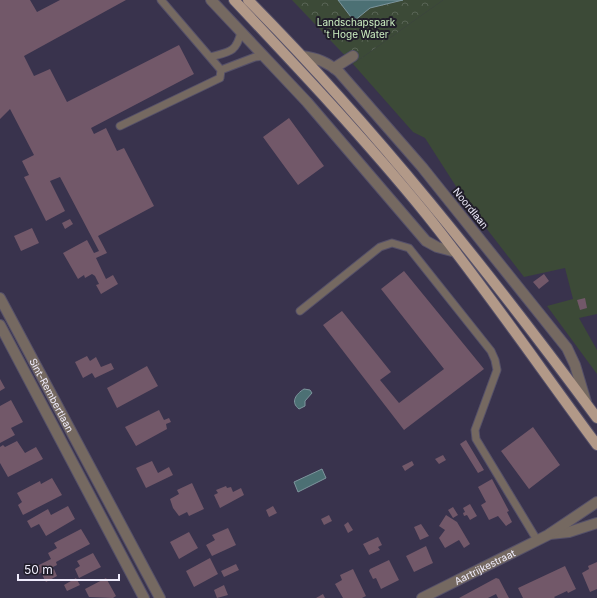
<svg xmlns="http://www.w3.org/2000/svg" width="597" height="598" font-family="Inter,sans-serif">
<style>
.green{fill:#3c4a37}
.park{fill:url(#park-crowns)}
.water{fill:#4c7074;stroke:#7d959d}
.building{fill:#725869}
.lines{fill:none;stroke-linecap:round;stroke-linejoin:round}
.service-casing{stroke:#565169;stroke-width:9}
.minor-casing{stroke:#565169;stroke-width:12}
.primary-casing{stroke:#565169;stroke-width:12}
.service{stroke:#756961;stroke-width:7}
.minor{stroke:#756961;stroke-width:10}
.primary{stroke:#b29988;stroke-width:10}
.labels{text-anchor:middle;stroke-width:4;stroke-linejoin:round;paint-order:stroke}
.park-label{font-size:10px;fill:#ccefc1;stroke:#201d29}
.street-label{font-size:10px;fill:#efecfc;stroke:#201d29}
</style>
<defs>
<pattern id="park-crowns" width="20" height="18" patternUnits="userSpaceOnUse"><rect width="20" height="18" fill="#3c4a37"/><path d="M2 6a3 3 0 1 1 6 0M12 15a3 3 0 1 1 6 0" fill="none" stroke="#586455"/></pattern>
</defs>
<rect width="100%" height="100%" fill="#39334d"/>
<!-- green -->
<path class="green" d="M443,0H597V314L579,318L597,350V374L547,306L573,299L565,268L524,277L466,202L425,138L413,132L353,64Z"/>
<!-- park -->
<path class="park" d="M292,0H443L353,64Z"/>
<!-- water -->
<path class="water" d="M338,0H403L370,8L354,21Z
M304,389L310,390L312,393L305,401V406L299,409C290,402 296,394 304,389Z
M322,469L326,478L298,492L294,482Z"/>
<!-- building -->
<path class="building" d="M0,0H30L37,12L60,0H126L24,56L34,76L50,69L67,102L179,45L194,74L91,128L94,134L106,128L117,151L124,148L154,206L98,236L107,253L96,258L106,279L113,275L118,284L101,294L96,285L99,284L95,276L92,274L85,278L84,275L78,279L63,253L87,240L94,253L99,251L60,177L50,181L65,211L46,221L24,177L29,175L22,161L34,155L10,109L0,119Z
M289,118L324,166L298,185L263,137Z
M70,219L73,224L65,229L62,223Z
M32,228L39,243L21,251L14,236Z
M404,271L484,369L404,430L323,325L342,311L391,372L380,380L399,403L444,369L381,289Z
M544,274L549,281L539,289L533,282Z
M585,298L587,308L580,310L577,300Z
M87,356L90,361L96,357L101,367L111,363L114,369L95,378L92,373L83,378L75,362Z
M147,366L158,386L117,408L107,388Z
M0,379L5,388L0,391Z
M11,400L23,422L11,428L15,435L0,443V406Z
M159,410L164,420L169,418L171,422L166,424L167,429L136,446L125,427Z
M533,427L560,465L529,489L501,451Z
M466,440L484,470L478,473L460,444Z
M17,441L25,453L36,447L43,459L8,477L0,463V447L3,445L5,447Z
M443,455L446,460L439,464L435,459Z
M152,461L158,473L169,467L173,475L146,488L136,468Z
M412,461L414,465L405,471L402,466Z
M52,478L62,495L23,515L18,505L22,502L17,493L40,481L41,484Z
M492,479L509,511L507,512L512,522L506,526L498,516L489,520L481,505L486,502L478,487Z
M192,483L204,509L189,516L187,512L179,516L173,508L170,499L179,494L177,490Z
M226,486L227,488L231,487L233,492L241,488L244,495L220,508L214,495L218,493L216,490Z
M470,504L477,516L470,520L467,515L464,516L463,513L465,512L463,508Z
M68,506L75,519L46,536L39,524L31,528L27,521L48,509L51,515Z
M273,506L277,513L269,517L266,510Z
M453,507L458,515L453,518L448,510Z
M329,515L332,521L324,525L321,519Z
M446,515L457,522L470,544L464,548L459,540L445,548L439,538L445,530L439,526Z
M348,522L353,530L348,533L344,525Z
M421,524L429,536L420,540L414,527Z
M228,528L236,545L212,556L206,545L215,540L212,535Z
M81,529L90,544L56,562L57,565L39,574L35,567L51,559L48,553L57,548L54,543Z
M189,532L198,548L179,559L170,542Z
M378,537L382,545L378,547L380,550L369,555L363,544Z
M426,546L433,563L414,572L406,556Z
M93,553L101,567L79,578L75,569L80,566L77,561Z
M210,558L218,574L194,587L186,571Z
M389,560L399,580L381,589L376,578L373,579L369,571L370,569Z
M597,562V589L590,592L582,573L589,569L588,566Z
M236,564L239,570L224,577L221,571Z
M565,566L576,589L568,593L567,591L554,597L555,598H523L518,588Z
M54,569L57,576L46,582L42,575Z
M353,569L366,596L362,598H343L335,584L342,580L340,575Z
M76,578L80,585L67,591L64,585Z
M106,578L116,596L113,598L89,597L85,589Z
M496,578L499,579L509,598H498L496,594L488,598H459Z
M224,585L228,595L217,598L214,590Z
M323,594L325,598H316Z"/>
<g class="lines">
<!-- service casing -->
<g class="service-casing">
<path id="service" d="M210,57C229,52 236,53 241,32
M221,70L255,57L265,56
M120,126L220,78L221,70L161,0
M300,311L380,247L392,243L409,248L491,351L495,360L497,370L475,430L476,439L537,540"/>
</g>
<!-- minor casing -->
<g class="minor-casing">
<g id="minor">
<path d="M211,0L307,102L426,241L437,247L456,252"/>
<path d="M302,56C317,58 327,62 339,72L422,167L567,348L575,365L586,402"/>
<path d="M334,68L353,56"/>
<path id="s1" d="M0,298L160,598"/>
<path d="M0,325L144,598"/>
<path d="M550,534L569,532L597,523"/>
<path id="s2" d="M422,598L548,535L597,502"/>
</g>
</g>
<!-- primary casing -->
<g class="primary-casing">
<path id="primary" d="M234,0C300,70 365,139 426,214C486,289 540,368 597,445
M248,0C376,129 489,272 597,418"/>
</g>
<!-- service -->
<use href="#service" class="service"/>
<!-- minor -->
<use href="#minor" class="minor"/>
<!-- primary -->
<use href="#primary" class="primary"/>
</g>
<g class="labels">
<!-- park labels -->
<g class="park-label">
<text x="356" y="26">Landschapspark<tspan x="356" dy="12">'t Hoge Water</tspan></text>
</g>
<!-- street labels -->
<g class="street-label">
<text transform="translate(471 208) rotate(51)" y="4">Noordlaan</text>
<text dy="4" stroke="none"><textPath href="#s1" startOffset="110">Sint-Rembertlaan</textPath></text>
<text dy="4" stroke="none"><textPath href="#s2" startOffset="70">Aartrijkestraat</textPath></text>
</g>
</g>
<!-- scale -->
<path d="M18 574v6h101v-6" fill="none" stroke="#efecfc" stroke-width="2"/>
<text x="24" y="574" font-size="12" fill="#efecfc" stroke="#201d29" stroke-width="3" paint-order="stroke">50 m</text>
</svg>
